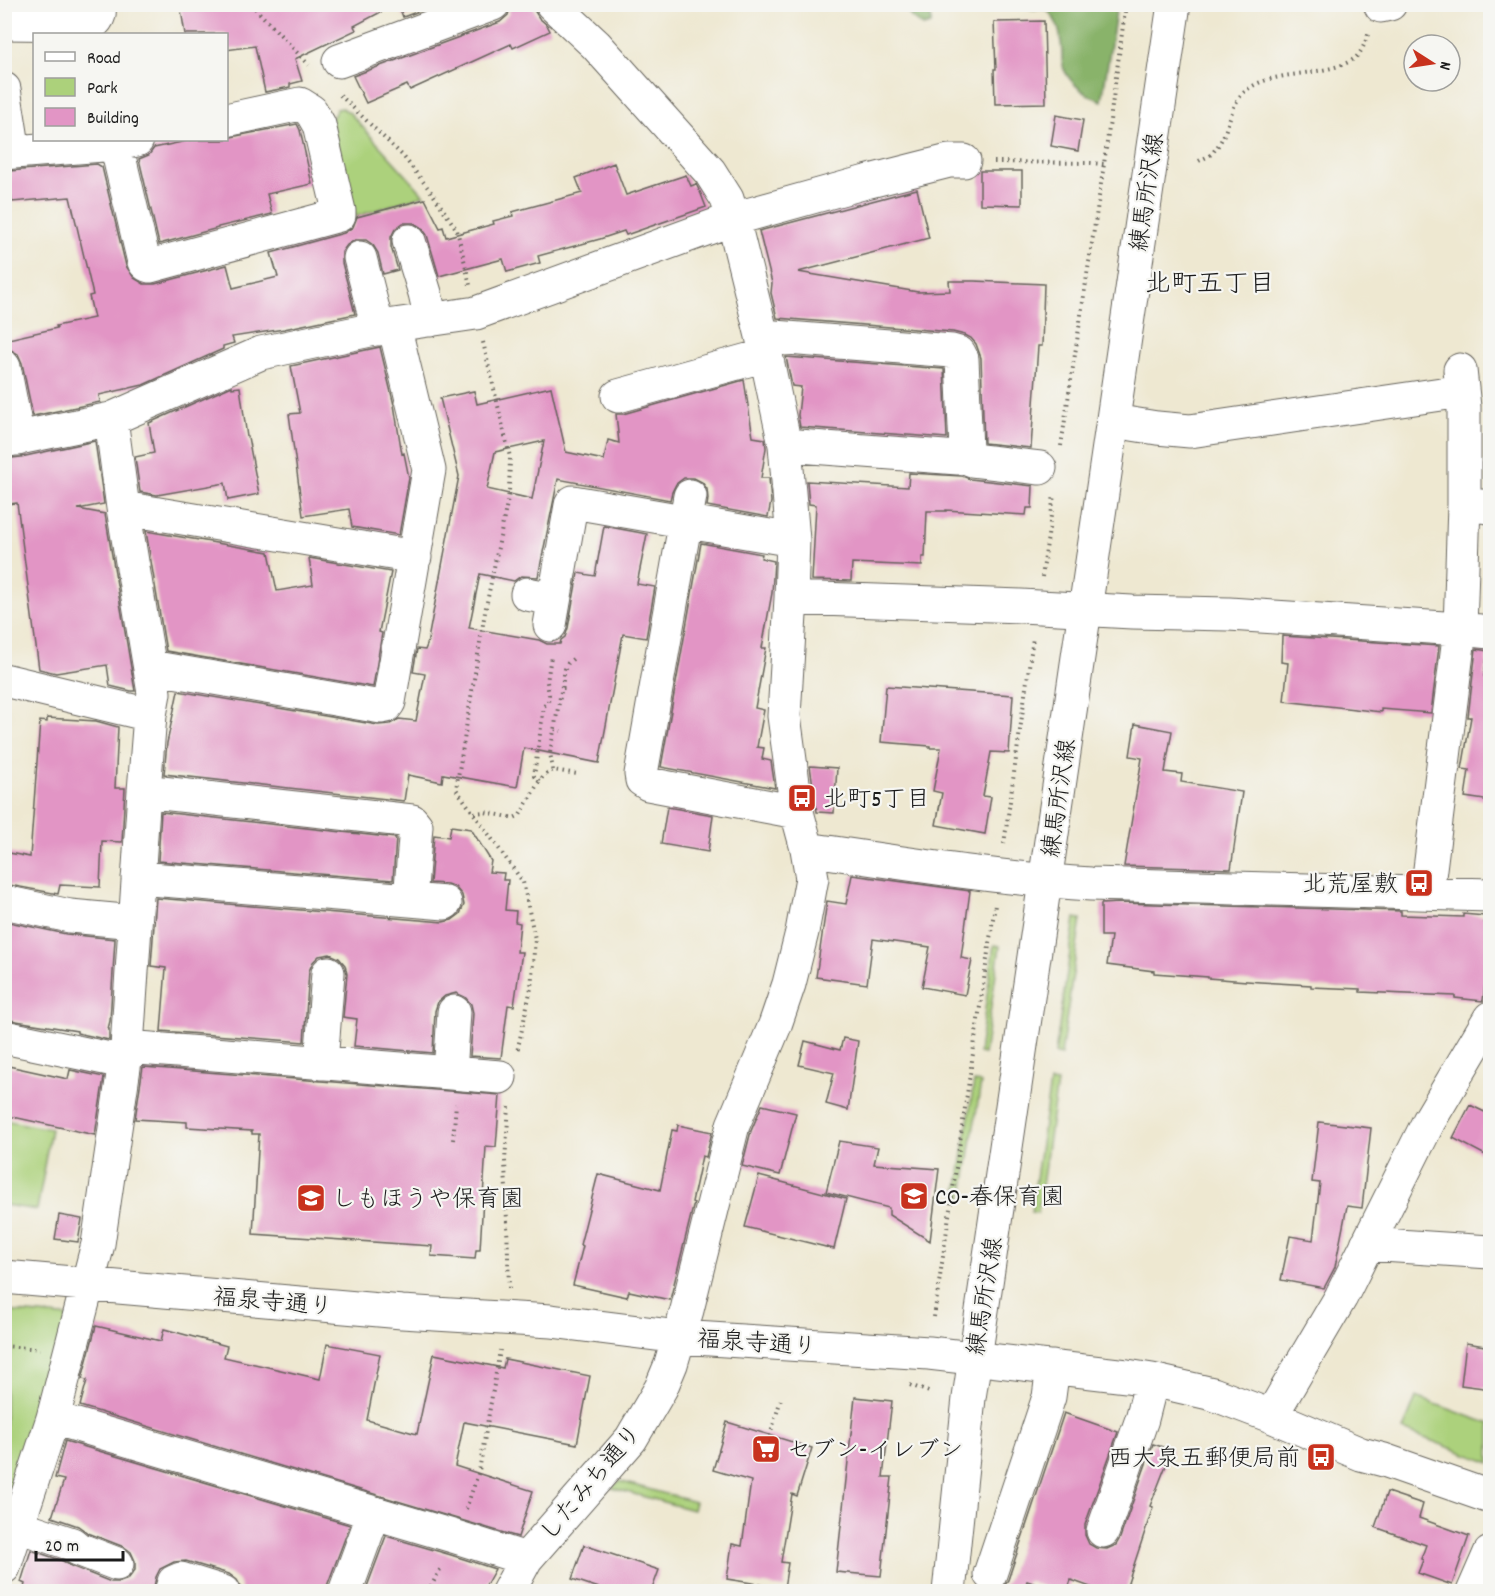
<svg xmlns="http://www.w3.org/2000/svg" width="1495" height="1596" font-family="Dekko,'Klee One',sans-serif">
<style>
.green{fill:#acd17b;stroke:#64764c;stroke-width:1.5}
.forest{fill:#89b36b;stroke:#526844;stroke-width:1.5}
.building{fill:#e295c5;fill-rule:evenodd}
.lines{fill:none;stroke-linecap:round;stroke-linejoin:round}
.minor-casing{stroke:#66635b;stroke-width:35}
.major-casing{stroke:#66635b;stroke-width:35}
.path{stroke:#66635b;stroke-width:4;stroke-dasharray:1.5 4.5;stroke-linecap:butt}
.minor{stroke:#fff;stroke-width:33}
.major{stroke:#fff;stroke-width:33}
.labels{text-anchor:middle;stroke-width:4.5;stroke-linejoin:round;paint-order:stroke}
.street-label{font-size:24px;fill:#1c1c1c;stroke:#f6f6f2}
.poi-label{font-size:24px;fill:#1c1c1c;stroke:#f6f6f2;text-anchor:start}
.neighbourhood-label{font-size:26px;fill:#1c1c1c;stroke:#f6f6f2}
</style>
<rect width="100%" height="100%" fill="#f6f6f2"/>
<filter id="ink" filterUnits="userSpaceOnUse"><feTurbulence type="fractalNoise" baseFrequency=".0167" numOctaves="2"/><feDisplacementMap in="SourceGraphic" scale="12" xChannelSelector="R" yChannelSelector="G"/><feConvolveMatrix kernelMatrix="1 2 1 2 8 2 1 2 1" color-interpolation-filters="sRGB"/></filter>
<filter id="wash" filterUnits="userSpaceOnUse"><feTurbulence type="fractalNoise" baseFrequency=".008" numOctaves="4" result="noise"/><feDisplacementMap in="SourceGraphic" scale="24" xChannelSelector="R" yChannelSelector="G"/><feGaussianBlur stdDeviation="1.35" result="paint"/><feColorMatrix in="noise" values="0 0 0 0 0 0 0 0 0 0 0 0 0 0 0 0 0 1.4 0 .05"/><feComposite in="paint" operator="in"/></filter>
<g filter="url(#wash)">
<rect width="100%" height="100%" fill="#eee8d1"/>
<!-- green -->
<path class="green" d="M342,108L349,112L424,195L354,217L331,120L337,109Z
M1075,918L1081,919L1061,1055L1055,1054Z
M994,945L1000,946L984,1054L979,1053Z
M974,1082L981,1083L962,1200L956,1199Z
M1050,1082L1057,1083L1038,1213L1031,1212Z
M4,1120L51,1129L43,1172H44L37,1210L5,1205Z
M5,1311L72,1317L5,1544Z
M1416,1397L1490,1424V1463L1403,1430Z
M619,1481L695,1502L693,1510L612,1488Z"/>
<!-- forest -->
<path class="forest" d="M902,5H931V24L923,26L912,18Z
M1023,5H1117L1102,101C1086,95 1070,84 1063,67C1062,63 1062,57 1062,53C1061,36 1059,21 1046,9H1032Z"/>
<g id="blocks">
<!-- building -->
<path class="building" d="M180,4H396L354,26L356,30L295,59L302,81L290,84V87L265,92L255,46L226,50V34H185Z
M398,4H438L403,17Z
M511,4H534V10L539,18L547,25L550,31L513,48L511,44L410,90L407,85L366,103L353,76L500,22L508,15Z
M1044,21L1046,103L995,104L994,69H996L994,22Z
M1056,115L1083,120L1078,151L1051,146Z
M297,124L300,130L312,184L267,194L272,214L218,227V228L159,244L139,159L149,155L154,148L191,140H226V138Z
M614,163L626,195L686,175L691,186L696,184L701,194L706,207L626,235L624,231L600,239L538,256L540,263L507,272L503,259L439,276L427,235L422,228L414,223H403L395,229L391,237V247L398,270L383,274L378,253L373,245L366,240H355L347,245L342,252V263L355,314L284,329L232,337L234,343L223,346V349L143,385L99,395L100,402L33,416L22,363L18,354L11,350L4,349V340L57,328L56,326L94,318L89,296L93,295L70,197L12,202L9,171L97,164L102,167L126,266L134,278L144,284H155L227,265L233,288L278,277L271,253L344,233L353,227L357,217L425,199L440,228L443,227L446,237L494,224L493,221L513,216L512,212L582,193L576,178Z
M980,171H1022V205L980,204Z
M917,189L929,238L798,272L918,292L950,291L949,281H974L1044,284L1042,346H1038L1031,448L984,443L981,358L976,344L971,338L965,335L953,332L777,318L771,293L772,283L759,231Z
M380,347L394,405L402,454L404,453L409,478L399,535L352,527L349,509L303,516L289,414L300,413L291,366Z
M786,357L944,369L947,438L800,427L798,415L801,387L792,386Z
M744,380L753,437L765,439L766,448L761,478H769L771,502L768,517L707,506L708,499L707,489L702,482L694,478H684L676,484L672,492L670,500L558,479L538,577L521,576L514,581L480,574L469,628L539,640L547,644H560L561,640L565,637L568,628L578,573L595,576L604,526L647,534L637,584L655,587L646,638L623,634L599,763L524,748L517,787L443,774L442,782L408,775L404,801L164,774L167,743L178,691L378,725L390,724L399,719L416,721L425,674L413,672L417,649L425,650L427,645L459,476L440,398L474,391L477,404L551,387L566,452L604,460L608,440L619,443L616,414H623ZM544,441L532,499L487,489L495,452Z
M232,386V388L240,387L247,437H248L259,494L228,500L225,483L157,495L140,492L135,457L154,453L149,423Z
M95,441L104,504L78,509L105,514L135,691H131L110,686L107,665L56,673L39,669L17,503L7,504L4,487V459L21,457Z
M909,473L962,476L970,479L1033,486L1032,508H1027L1026,515L946,510V511H927L925,557H922V566L852,563L851,581L812,580L816,505L809,504L807,481L908,487Z
M146,531L269,552L277,591L313,585L309,558L391,572L379,632L382,633L373,687L166,651Z
M701,543L762,554L761,558L774,561L772,593L762,648H766L755,708L764,710L757,747L764,748L762,759L771,761L775,788L661,767Z
M1282,636L1439,646L1431,713L1381,709V712L1284,701L1288,663L1281,662Z
M1476,649L1488,651L1484,676L1491,677V801L1465,797L1469,770L1462,769L1471,717H1468Z
M886,686L1013,695L1009,753L991,752L983,796L991,797L985,834L936,825L942,793L933,791L941,748H930V746L881,742Z
M47,718L96,721L118,727L115,788H125L122,842L102,841L100,887L60,885L58,894L4,884V852L30,857L40,721L47,722Z
M1135,724L1172,731L1165,772L1182,774L1181,782L1242,792L1231,869L1124,866L1142,758L1130,756Z
M810,766L837,768L834,813L817,812Z
M667,807L713,815L708,852L661,844Z
M161,812L396,838L393,880L158,861Z
M451,826L471,829L491,861L489,872L504,873L503,880H508L505,910L516,911L515,922L520,923L517,952H522L514,1006L508,1005L501,1058L470,1056L473,1013L471,1004L465,997L456,993L445,996L438,1002L435,1011L433,1053L354,1046L357,1019L343,1017L347,974L345,965L339,958L330,954L319,956L313,962L309,971L304,1042L161,1031L166,968L151,966L156,898L443,922L452,920L460,914L464,905L462,895L455,887L447,884L430,883L434,835L449,837Z
M852,875L970,891L961,958L972,960L965,995L922,987L930,947L873,939L867,984L816,977L827,901L846,904Z
M1118,903L1401,911V915L1463,917V914L1485,916L1484,922L1491,923V929L1483,1001L1455,998V996L1360,992V989L1311,987V985L1260,982L1208,978V977L1154,973V971L1107,965L1111,936H1101V904Z
M4,921L66,934L115,939L110,1021L108,1029H109V1040L77,1033V1031L4,1019Z
M843,1038L858,1041L848,1110L826,1104L834,1073L799,1065L805,1041L840,1050Z
M4,1065L68,1079L70,1070L104,1077L95,1135L4,1115Z
M143,1067L500,1095L496,1147L486,1146L480,1250H476L475,1259L431,1256L432,1246L253,1234L259,1134H252V1131L187,1127V1122L135,1119Z
M762,1105L796,1113L780,1175L742,1166L751,1131Z
M1470,1105L1491,1115V1158L1453,1138Z
M1319,1122L1371,1128L1362,1208L1347,1206L1335,1267L1324,1288L1281,1280L1290,1236L1313,1240L1320,1183L1312,1182Z
M678,1125L712,1132L706,1157L702,1156L692,1202L694,1203L670,1300L629,1291L627,1297L573,1285L583,1246L580,1245L598,1174L660,1190L672,1130L677,1131Z
M839,1141L878,1147L874,1164L939,1169L930,1241L889,1215V1208L826,1192Z
M759,1176L846,1199L834,1249L745,1227Z
M59,1215L82,1219L78,1242L55,1239Z
M96,1326L161,1341L164,1329L227,1346L224,1357L320,1379L327,1344L380,1354L367,1420L417,1434L434,1354L503,1368L505,1359L590,1376L577,1444L464,1422L455,1466L533,1491L518,1537L80,1406L87,1380L82,1379Z
M1466,1343L1491,1347V1389L1461,1385Z
M855,1397L892,1401L883,1477H892L881,1576L836,1572Z
M1064,1413L1118,1432L1085,1525V1535L1089,1544L1096,1548L1107,1549L1116,1545L1120,1538L1153,1444L1172,1450L1150,1506L1153,1507L1125,1592H1104L1071,1580L1067,1592H1059L1027,1581L1023,1592H1016L1003,1587L1008,1580Z
M727,1422L812,1448L797,1496L792,1494L781,1562L788,1563L784,1588L727,1579L732,1544L742,1546L751,1481L713,1470Z
M65,1441L350,1525L327,1586V1592H241V1587L237,1580L229,1574L186,1561L174,1562L160,1569L156,1577L153,1592H23L25,1584L21,1582L31,1550L63,1561L71,1566L111,1582H120L128,1579L135,1570V1561L131,1552L124,1547L88,1533L78,1526L52,1517L64,1480L55,1478Z
M1387,1492L1423,1504L1419,1518L1469,1536L1452,1585L1418,1573L1423,1560L1421,1559L1426,1545L1375,1527Z
M386,1536L451,1555L495,1569L482,1592H365Z
M584,1545L659,1570L651,1592H611L572,1579Z"/>
</g>
</g>
<g filter="url(#ink)">
<use href="#blocks" fill-opacity="0" stroke="#66635b" stroke-width="1.5"/>
<g class="lines">
<!-- minor casing -->
<g class="minor-casing">
<path id="minor" d="M1380,4L1381,6L1390,4
M4,23L92,24C100,18 100,13 99,4
M339,61L493,4
M4,89L14,152L4,153
M116,144L144,262L147,265L150,266L339,215V211L319,125L311,111L300,104L226,120
M14,152L116,144L137,140
M409,241L425,293L431,320
M360,258L378,329
M762,336L952,351L959,353L962,359L966,450L964,456L958,458L785,445
M4,367L18,439
M1460,370L1464,407V504L1460,629L1490,632
M618,396L766,355
M1113,421L1157,428L1190,431L1462,391
M4,441L111,419L261,353L394,325L476,313L733,219L866,182L949,161H964
M964,456L972,460L1040,468
M690,496L641,774L642,780L648,784L797,812
M1464,504L1490,507
M123,508L415,557
M527,594L554,599
M791,598L1021,606L1132,612L1229,614L1460,629L1427,893
M550,625L571,505L573,502L793,540
M150,667L381,707L386,706L389,702L429,470L394,325
M4,680L150,715
M807,849C901,863 996,878 1091,884L1490,895
M138,878L410,900L416,826L412,821L144,791
M410,900L445,903
M4,902L70,916L135,922
M4,1037L124,1062
M127,1047L500,1077
M321,1063L328,973
M450,1073L454,1012
M1367,1244L1490,1252
M4,1277L402,1312L551,1321L679,1337L929,1353L1127,1376L1152,1380L1213,1394L1271,1416L1361,1454L1384,1460L1490,1497
M1271,1416L1341,1297L1429,1121L1490,1018
M53,1418L456,1537L526,1559
M18,1526L72,1544L78,1549L117,1564
M1103,1531L1142,1419L1152,1380
M4,1567L53,1418L98,1244L127,1047L144,791L150,715L154,693L123,508L111,419
M990,1574L1049,1397L1053,1367
M171,1592L174,1582L181,1579L223,1592
M345,1592L374,1513
M508,1592L526,1559L631,1439L661,1388L671,1364L687,1310L733,1125L775,1025L789,984L802,932L812,878L807,849L797,812L784,716L791,598L793,540L785,445L762,336L733,219L727,199L710,172L596,45L552,4
M1473,1592L1490,1553"/>
</g>
<!-- major casing -->
<g class="major-casing">
<path id="major" d="M949,1592L969,1398L975,1358L1174,4"/>
</g>
<!-- path -->
<path class="path" d="M251,4L309,65
M340,95L403,156L432,193L457,230L470,285
M1199,161C1204,158 1211,156 1214,151C1235,126 1225,96 1261,82C1286,72 1334,74 1355,58C1362,52 1365,43 1368,34
M994,162L1091,163L1104,164
M483,342L510,457L509,493L485,612L456,789L523,882L535,939L531,988L517,1052
M1061,446L1104,164L1126,4
M1042,577L1054,495
M563,688H569
M555,729L561,731
M553,770L550,753L565,669L568,663L574,658
M539,781L534,776L544,706L548,702L549,695L547,682L551,656
M474,813L485,812L514,818L520,815L537,785L544,775L553,770L577,774
M1004,844L1033,638
M509,1107L505,1160L509,1288
M453,1140L456,1104
M934,1317L995,905
M4,1346L40,1349
M910,1385L932,1393
M770,1436L781,1399
M466,1509L479,1471L500,1350
M428,1592L442,1566"/>
<!-- minor -->
<use href="#minor" class="minor"/>
<!-- major -->
<use href="#major" class="major"/>
</g>
</g>
<!-- icons -->
<defs>
<g id="bus-square" transform="scale(1.5)"><rect x="-9" y="-9" width="18" height="18" rx="4" fill="#c8321e" stroke="#f6f6f2"/><path d="M-5-6H5V4H4V6H2V4H-2V6H-4V4H-5ZM-3.5-4V0h7V-4ZM-3.5 1.2v1.5H-2V1.2ZM2 1.2v1.5H3.5V1.2Z" fill="#fff"/></g>
<g id="school-square" transform="scale(1.5)"><rect x="-9" y="-9" width="18" height="18" rx="4" fill="#c8321e" stroke="#f6f6f2"/><path d="M0-5L7-2L0 1L-7-2ZM-4 1L0 2.5L4 1V4Q0 6-4 4Z" fill="#fff"/></g>
<g id="supermarket-square" transform="scale(1.5)"><rect x="-9" y="-9" width="18" height="18" rx="4" fill="#c8321e" stroke="#f6f6f2"/><path d="M-6-5.5h2.5l.6 2H6L4.5 2H-2.5L-4.4-4H-6ZM-1.5 3.2a1.3 1.3 0 1 0 .1 0ZM3 3.2a1.3 1.3 0 1 0 .1 0Z" fill="#fff"/></g>
</defs>
<g fill-rule="evenodd">
<use href="#bus-square" x="802" y="798"/>
<use href="#bus-square" x="1419" y="883"/>
<use href="#school-square" x="914" y="1196"/>
<use href="#school-square" x="311" y="1198"/>
<use href="#supermarket-square" x="766" y="1449"/>
<use href="#bus-square" x="1321" y="1457"/>
</g>
<g class="labels">
<!-- street labels -->
<g class="street-label">
<text transform="translate(1146 192) rotate(-82)" y="8">練馬所沢線</text>
<text transform="translate(1058 798) rotate(-82)" y="8">練馬所沢線</text>
<text transform="translate(984 1296) rotate(-81)" y="8">練馬所沢線</text>
<text transform="translate(273 1301) rotate(5)" y="8">福泉寺通り</text>
<text transform="translate(757 1342) rotate(4)" y="8">福泉寺通り</text>
<text transform="translate(590 1482) rotate(-50)" y="8">したみち通り</text>
</g>
<!-- poi labels -->
<g class="poi-label">
<text x="823" y="806">北町5丁目</text>
<text x="1398" y="891" text-anchor="end">北荒屋敷</text>
<text x="935" y="1204">CO-春保育園</text>
<text x="332" y="1206">しもほうや保育園</text>
<text x="787" y="1457">セブン-イレブン</text>
<text x="1300" y="1465" text-anchor="end">西大泉五郵便局前</text>
</g>
<!-- neighbourhood labels -->
<g class="neighbourhood-label">
<text x="1210" y="291">北町五丁目</text>
</g>
</g>
<!-- margin -->
<rect width="1495" height="1596" fill="none" stroke="#f6f6f2" stroke-width="24"/>
<!-- legend -->
<rect x="33" y="33" width="195" height="108" fill="#f6f6f2" stroke="#9f9f9c" stroke-width="1.5"/>
<rect x="45" y="52" width="30" height="9" fill="#ffffff" stroke="#9f9f9c" stroke-width="1.5"/>
<text x="87" y="63" font-size="18" fill="#1c1c1c">Road</text>
<rect x="45" y="78" width="30" height="18" fill="#acd17b" stroke="#9f9f9c" stroke-width="1.5"/>
<text x="87" y="93" font-size="18" fill="#1c1c1c">Park</text>
<rect x="45" y="108" width="30" height="18" fill="#e295c5" stroke="#9f9f9c" stroke-width="1.5"/>
<text x="87" y="123" font-size="18" fill="#1c1c1c">Building</text>
<!-- north arrow -->
<g transform="translate(1432 63) rotate(102)"><circle r="28" fill="#f6f6f2" stroke="#9f9f9c" stroke-width="1.5"/>
<path d="M0-4.5L10 22L0 15L-10 22Z" fill="#c8321e"/>
<text y="-9" font-size="16" font-weight="bold" text-anchor="middle" fill="#1c1c1c">N</text>
</g>
<!-- scale -->
<path d="M36 1551v9h87v-9" fill="none" stroke="#1c1c1c" stroke-width="3"/>
<text x="45" y="1551" font-size="18" fill="#1c1c1c" stroke="#f6f6f2" stroke-width="4.5" paint-order="stroke">20 m</text>
</svg>
